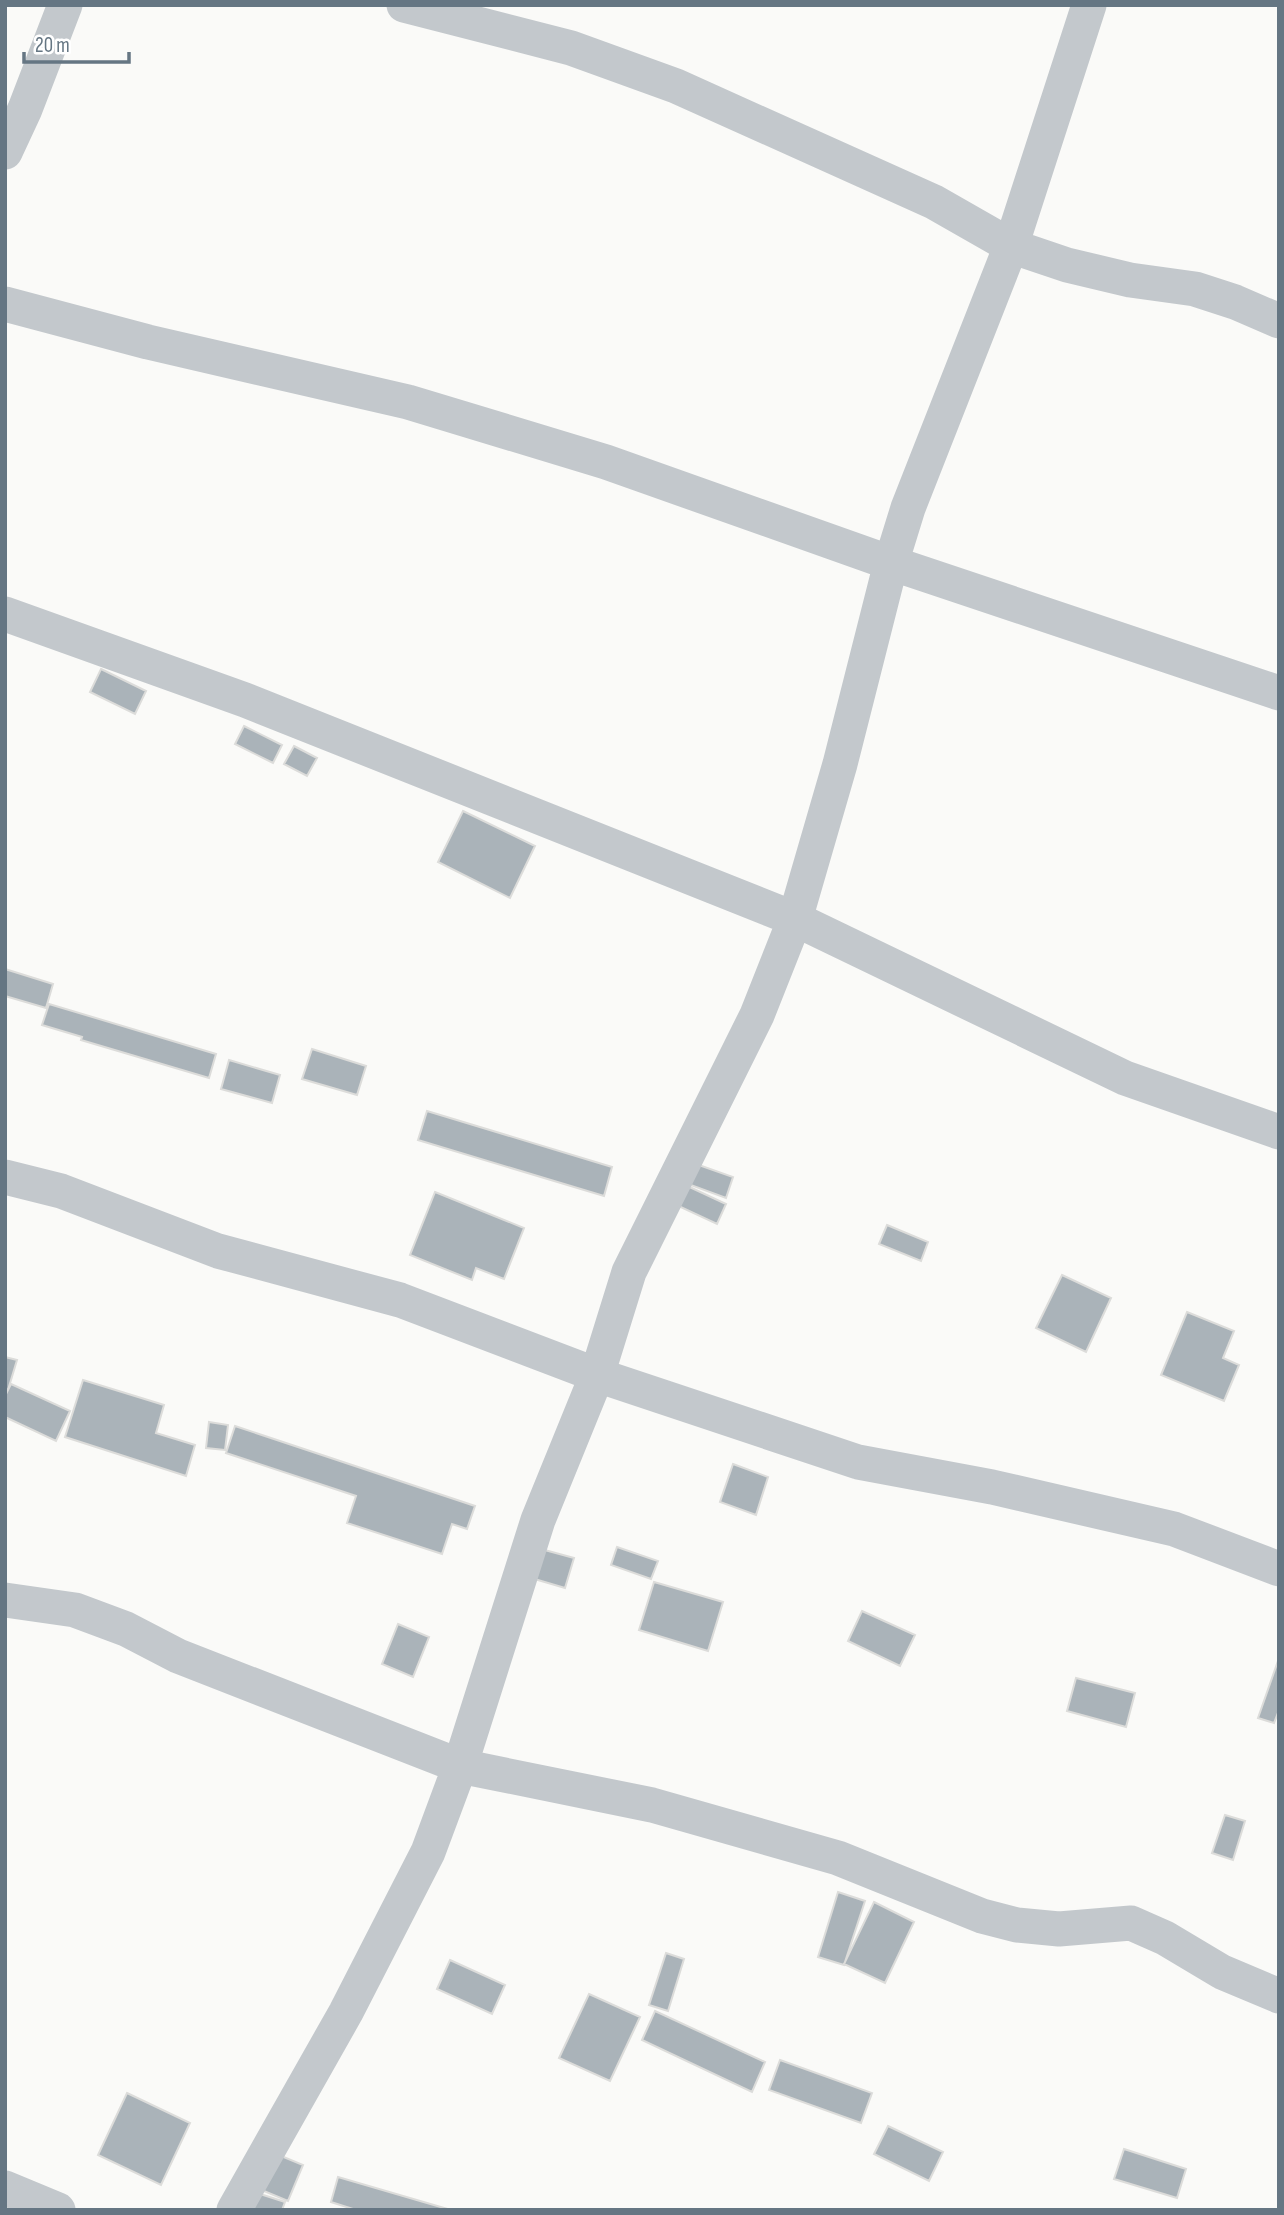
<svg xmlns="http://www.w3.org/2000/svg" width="1284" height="2215" font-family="'Sofia Sans Condensed',sans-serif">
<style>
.building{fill:#aab3b9;stroke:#dcdcda;stroke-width:2}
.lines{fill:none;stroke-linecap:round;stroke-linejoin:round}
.minor{stroke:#c3c8cc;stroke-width:35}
</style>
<rect width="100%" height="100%" fill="#fafaf8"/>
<!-- building -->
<path class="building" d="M101,669L146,691L135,714L90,692Z
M244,726L282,745L273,763L235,744Z
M294,746L317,758L307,776L284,764Z
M463,811L535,846L510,898L438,862Z
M5,969L53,984L46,1008L5,996Z
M49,1004L216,1054L209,1078L81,1040L82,1037L42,1025Z
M312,1049L366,1066L357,1095L302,1079Z
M229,1060L280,1075L272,1103L221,1089Z
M427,1111L612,1167L604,1196L418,1140Z
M696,1164L733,1177L726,1198L688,1184Z
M681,1183L726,1204L717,1224L672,1203Z
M435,1192L524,1228L504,1279L476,1268L472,1280L410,1255Z
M887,1225L928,1242L921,1261L879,1244Z
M1062,1275L1111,1298L1086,1352L1036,1328Z
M1187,1312L1234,1331L1223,1358L1239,1365L1224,1401L1161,1375Z
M5,1357L17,1360L8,1390L5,1389Z
M83,1380L164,1405L156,1433L195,1445L186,1476L65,1437Z
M11,1384L70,1411L56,1441L5,1417V1396Z
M209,1422L228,1425L225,1450L206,1448Z
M235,1426L475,1506L467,1529L452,1524L442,1554L347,1523L356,1496L226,1453Z
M733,1464L768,1477L756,1515L720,1502Z
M530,1546L574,1558L565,1588L521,1575Z
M617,1547L658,1561L651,1579L611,1565Z
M654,1582L723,1602L708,1651L639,1630Z
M862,1611L915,1635L900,1666L848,1641Z
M398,1624L429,1637L413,1677L382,1664Z
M1279,1658V1710L1274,1723L1258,1718Z
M1076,1678L1135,1693L1126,1727L1067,1711Z
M1225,1815L1245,1821L1233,1860L1212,1853Z
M838,1892L865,1901L844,1965L818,1957Z
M874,1902L914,1922L885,1983L844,1964Z
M666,1953L684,1959L668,2011L649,2005Z
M450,1960L505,1985L492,2014L437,1989Z
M589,1994L640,2017L610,2081L559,2058Z
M655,2011L765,2062L752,2092L642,2040Z
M780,2060L872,2093L861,2123L769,2090Z
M127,2093L190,2123L161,2185L98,2155Z
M888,2126L943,2152L929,2181L874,2154Z
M1124,2149L1186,2169L1177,2198L1114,2179Z
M274,2153L303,2165L288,2201L259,2189Z
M338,2177L451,2210H356L331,2202Z
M257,2193L285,2202L282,2210H251Z"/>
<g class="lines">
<!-- minor -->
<path class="minor" d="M404,5L571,48L676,86L934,202L1011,246L1067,265L1130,280L1195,289L1235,302L1279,321
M5,152L25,109L65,5
M5,304L148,342L408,402L606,462L891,563L1279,693
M5,614L245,700L795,919L1125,1078L1279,1132
M5,1177L61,1191L218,1251L400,1300L597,1375L858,1462L992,1487L1174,1529L1279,1569
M5,1600L75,1610L126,1629L178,1656L460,1766L652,1805L838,1858L982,1916L1017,1925L1059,1929L1131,1923L1165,1938L1222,1972L1279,1996
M5,2188L58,2210
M234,2210L346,2012L428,1852L460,1766L538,1520L597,1375L629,1272L757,1015L795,919L840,764L891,563L908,508L1011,246L1089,5"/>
</g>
<!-- border -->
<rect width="1284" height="2215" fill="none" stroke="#657683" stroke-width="14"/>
<!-- scale -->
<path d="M24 52v10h105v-10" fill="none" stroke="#657683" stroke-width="3.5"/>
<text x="35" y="52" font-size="21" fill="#657683" stroke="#ffffff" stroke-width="5" paint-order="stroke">20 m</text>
</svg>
